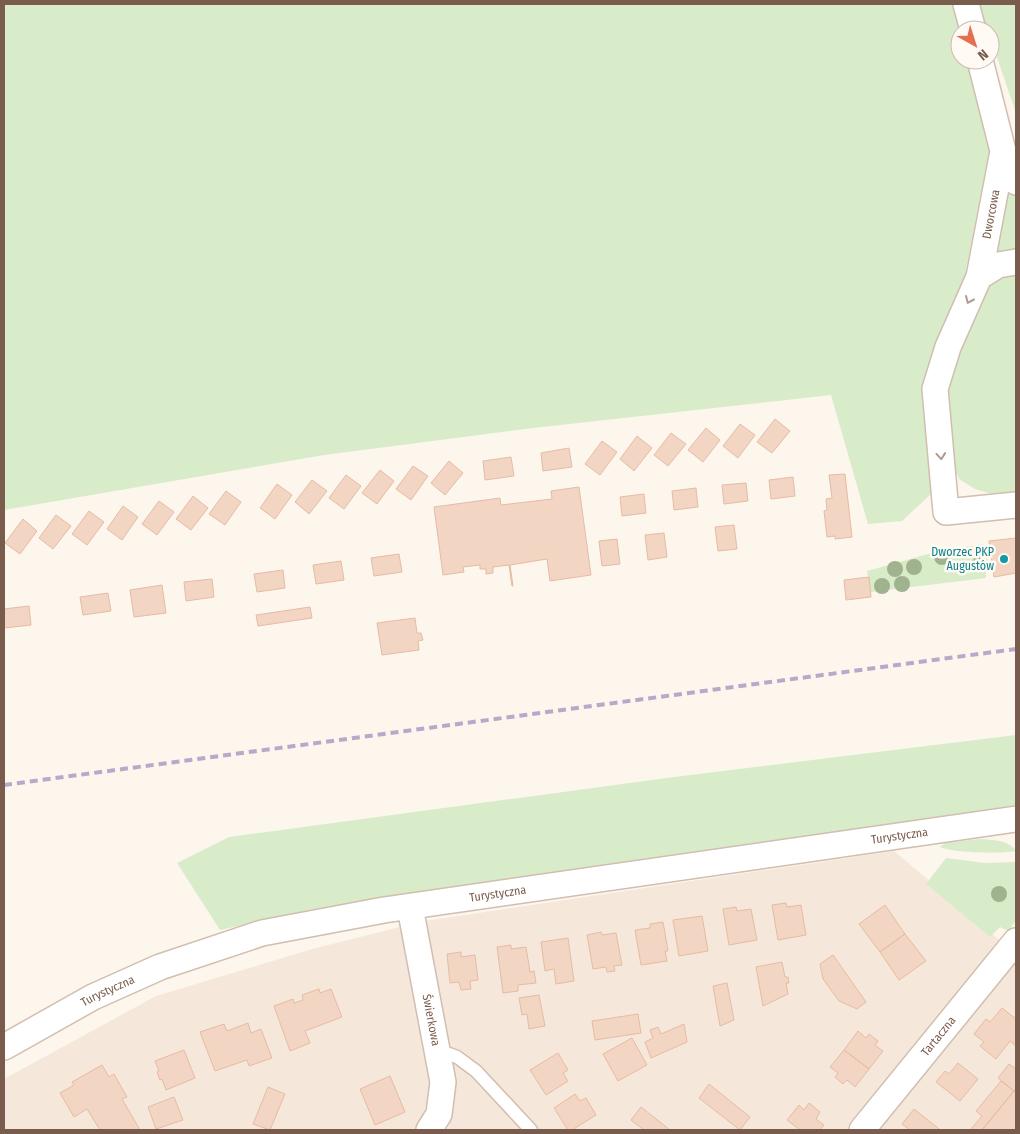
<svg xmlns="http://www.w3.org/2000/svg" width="1020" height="1134" font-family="'Fira Sans Condensed',sans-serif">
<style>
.residential{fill:#f5e8da}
.green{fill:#d8ecc9}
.building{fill:#f3d5c3;stroke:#e6bba3}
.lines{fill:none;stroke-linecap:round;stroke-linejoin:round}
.service-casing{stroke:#d1beb0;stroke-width:15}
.minor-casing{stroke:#d1beb0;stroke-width:28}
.service{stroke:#fff;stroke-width:12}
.minor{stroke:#fff;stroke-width:25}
.rail{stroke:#b9a8c9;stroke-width:4;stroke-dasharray:8 5;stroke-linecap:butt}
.tree{fill:#a0b28e}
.oneway{stroke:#af9d94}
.culture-dot{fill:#0f9aa8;stroke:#fffaf3;stroke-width:2}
.labels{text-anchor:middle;stroke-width:5;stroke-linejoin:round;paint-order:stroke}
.street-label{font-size:12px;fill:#7a5c4d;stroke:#fffaf3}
.culture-label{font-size:12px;fill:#0d838f;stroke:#fffaf3;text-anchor:end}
</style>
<rect width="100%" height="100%" fill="#fdf6ec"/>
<!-- residential -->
<path class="residential" d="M894,851L1003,943L851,1130H446L449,1126L454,1070L425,932L424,921Z
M400,927L430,1071L427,1104L416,1130H4V1079L156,996L316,948Z
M1016,959V1130H876Z"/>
<!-- green -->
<path class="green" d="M4,4H962L967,30H960V60H973L990,146L964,280L925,379L931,494L902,521L868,524L831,395L533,428L324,455L4,510Z
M978,4H1016V113L990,37V30H988Z
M1003,151L1016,183V492L995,495L975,489L959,479L953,465L945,390Z
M984,544L986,578L871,592L867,571L939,551Z
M1016,735V805L814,837L314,909L220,930L177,863L229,837L674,777Z
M980,839C993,840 1009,840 1016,851C1000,854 954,853 940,847L945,843Z
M946,858L985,863L1016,862V921L1008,931L1000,927L990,937L926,884Z"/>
<!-- building -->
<path class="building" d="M775,419L790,431L772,453L757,442Z
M740,424L755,435L738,458L723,446Z
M706,428L720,440L703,462L688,450Z
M671,433L686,444L668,466L654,455Z
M637,436L652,448L634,471L620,459Z
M602,441L617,452L600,475L585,464Z
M569,448L572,467L543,471L541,453Z
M511,457L514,476L485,480L483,461Z
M449,461L463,473L445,495L431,483Z
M413,466L428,476L411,500L396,489Z
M380,470L394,481L377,504L362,493Z
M845,474L852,537L835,539V536L827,537L824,511L827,510L826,499L832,498L829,475Z
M346,475L361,486L344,509L329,498Z
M793,477L795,496L771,499L769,480Z
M312,480L327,491L309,514L295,502Z
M746,483L748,501L724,504L722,485Z
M277,484L292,495L275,519L260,508Z
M579,487L591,575L550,581L547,559L510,565L513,586H512L509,565L493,567V573L486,574V569H480V565L463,567L464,572L443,575L434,507L500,498L501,505L552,499L551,491Z
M696,488L698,507L674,510L672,491Z
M226,491L241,502L225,525L209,514Z
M644,494L646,513L622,516L620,497Z
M193,496L208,508L191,530L176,519Z
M159,501L174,512L157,535L142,524Z
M123,506L138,517L122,540L107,529Z
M89,511L104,522L87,545L72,534Z
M56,515L71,526L53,549L39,538Z
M23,519L37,531L20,554L5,543Z
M734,525L737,549L718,551L715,527Z
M664,533L667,557L648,560L645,535Z
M1016,538V573L994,577L989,541Z
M617,539L620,564L602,566L599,541Z
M399,554L402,572L374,576L371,558Z
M341,561L344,580L316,584L313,565Z
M283,570L285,588L257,592L254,574Z
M869,577L871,597L846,600L844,580Z
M212,579L214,597L186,601L184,582Z
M162,585L166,613L134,617L130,590Z
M108,593L111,611L83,615L80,597Z
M29,606L31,625L4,628V609Z
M310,607L312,618L258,626L256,615Z
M415,618L417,633H421L423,640L418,641L419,650L382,655L377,623Z
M786,903L787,907L801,905L806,935L778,940L772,905Z
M885,905L905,934L880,952L859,924Z
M736,907L737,911L751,909L757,940L729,945L723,909Z
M702,916L708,951L679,956L673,920Z
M663,922L668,951H665L667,961L641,965L635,930L650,928V924Z
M601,932L602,935L616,933L622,965L614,966L615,971L607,972L606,967L593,969L587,935Z
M905,934L926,961L899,980L880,952Z
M568,938L574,981L556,984L554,969L545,971L541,942Z
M511,945V949L526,947L530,972L534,971L536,983L518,985V991L503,993L497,947Z
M461,952V957L475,955L478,980L470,981L471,989L461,990L459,982L450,983L447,954Z
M833,955L866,1002L857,1009L839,1001L823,979L820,964Z
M782,962L785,977H788L789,983H786L788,994L763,1006L756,967Z
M727,983L734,1020L720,1026L713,986Z
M319,989L320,993L331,989L342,1017L305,1031L310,1043L290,1051L274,1006L293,999L294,1003L303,1000L302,995Z
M539,995L545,1026L529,1029L527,1014L522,1015L519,998Z
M1002,1008L1016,1019V1046L1010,1041L996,1059L980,1046L984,1042L974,1034L986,1019L990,1022Z
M638,1014L641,1033L595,1040L592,1021Z
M248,1023L251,1033L261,1029L272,1058L249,1066L247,1060L215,1071L200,1032L224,1024L227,1031Z
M684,1024L687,1042L651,1058L645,1042L653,1038L650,1030L658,1027L661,1034Z
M858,1031L866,1038L869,1034L878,1041L875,1045L883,1051L869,1069L844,1050Z
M632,1038L647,1065L618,1081L603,1054Z
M184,1050L195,1078L166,1090L162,1079L160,1080L157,1072L159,1071L155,1061Z
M844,1050L869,1069L855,1087L847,1080L843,1084L835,1077L838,1073L830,1067Z
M558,1053L568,1070L563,1073L568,1081L546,1095L530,1070Z
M958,1063L978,1079L960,1101L936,1082L945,1071L949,1074Z
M1009,1064L1015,1068L1016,1066V1088L1014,1091L998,1078Z
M102,1065L109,1077L114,1074L127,1097L122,1099L140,1130H100L87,1109L74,1117L60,1093L74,1085L72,1082Z
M390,1076L405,1112L375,1125L360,1089Z
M1001,1081L1014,1091L982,1130H970L982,1116L976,1111Z
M709,1084L750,1117L740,1130L699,1098Z
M268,1087L285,1094L270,1130L253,1124Z
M1014,1091L1016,1093V1130H982Z
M575,1094L580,1101L586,1098L596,1115L572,1130H568L554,1108Z
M174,1097L183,1120L156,1129L148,1107Z
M809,1103L820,1112L816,1119L824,1125L820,1130H800L787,1120L799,1105L804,1110Z
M641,1107L670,1130H644L631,1120Z
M914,1109L939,1129L938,1130H910L902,1124Z"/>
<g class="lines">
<!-- service casing -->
<g class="service-casing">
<path id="service" d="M438,1050L457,1057L476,1071L531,1130"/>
</g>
<!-- minor casing -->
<g class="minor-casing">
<g id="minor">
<path d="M966,4L973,30"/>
<path d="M980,60L1003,151L1016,182"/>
<path d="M1016,262L998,265L979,277L948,347L935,389L946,512L1016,505"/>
<path id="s1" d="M979,277L1003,151"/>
<path id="s2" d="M410,907L443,1082L439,1114L429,1130"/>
<path id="s3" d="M4,1047L93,997L160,967L262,933L384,910L1016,819"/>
<path id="s4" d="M862,1130L1016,941"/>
</g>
</g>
<!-- service -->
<use href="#service" class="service"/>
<!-- minor -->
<use href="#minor" class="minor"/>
<!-- rail -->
<path class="rail" d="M4,785L1016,649"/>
</g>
<!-- trees -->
<g class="tree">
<circle cx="942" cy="557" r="8"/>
<circle cx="980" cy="564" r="8"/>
<circle cx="914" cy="567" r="8"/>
<circle cx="895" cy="569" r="8"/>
<circle cx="902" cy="584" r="8"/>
<circle cx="882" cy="586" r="8"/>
<circle cx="999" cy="894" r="8"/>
</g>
<!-- one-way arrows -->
<defs><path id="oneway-chevron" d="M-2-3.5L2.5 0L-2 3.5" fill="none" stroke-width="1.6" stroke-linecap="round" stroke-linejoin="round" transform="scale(1.25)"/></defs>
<g class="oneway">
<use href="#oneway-chevron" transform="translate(969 300) rotate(114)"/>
<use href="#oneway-chevron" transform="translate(941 456) rotate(85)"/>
</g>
<!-- markers -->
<circle class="culture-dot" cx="1004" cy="559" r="5"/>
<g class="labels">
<!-- street labels -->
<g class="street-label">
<text dy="4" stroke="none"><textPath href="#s1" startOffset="64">Dworcowa</textPath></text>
<text dy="4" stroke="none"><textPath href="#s3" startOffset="928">Turystyczna</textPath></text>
<text dy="4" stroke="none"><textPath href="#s3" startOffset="522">Turystyczna</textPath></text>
<text dy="4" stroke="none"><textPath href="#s3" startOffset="118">Turystyczna</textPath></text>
<text dy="4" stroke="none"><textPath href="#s2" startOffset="115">Świerkowa</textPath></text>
<text dy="4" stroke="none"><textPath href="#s4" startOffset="121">Tartaczna</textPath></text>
</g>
<!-- culture labels -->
<g class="culture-label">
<text x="994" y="556">Dworzec PKP<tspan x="994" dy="14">Augustów</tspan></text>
</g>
</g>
<!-- border -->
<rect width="1020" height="1134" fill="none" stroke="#7a5c4d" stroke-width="10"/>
<!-- north arrow -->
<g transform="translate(975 45) rotate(141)"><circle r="24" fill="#fffaf3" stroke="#cabbb1"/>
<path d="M0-4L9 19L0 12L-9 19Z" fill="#e76f51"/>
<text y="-8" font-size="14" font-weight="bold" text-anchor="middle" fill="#7a5c4d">N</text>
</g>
</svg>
